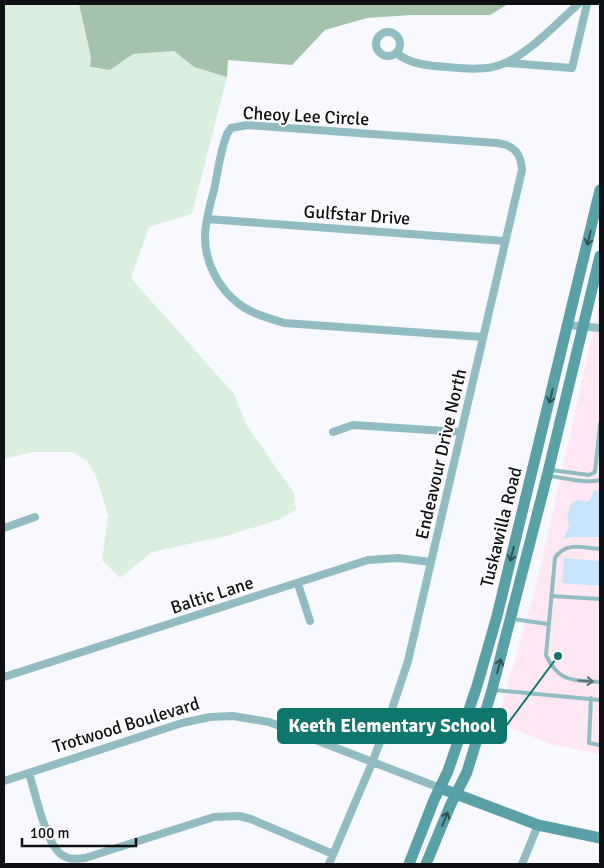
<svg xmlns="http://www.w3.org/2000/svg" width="604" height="868" font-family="Signika,sans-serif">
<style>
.education{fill:#ffe8f4}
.green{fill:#dbefdf}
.forest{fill:#a5c2ab}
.water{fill:#c7e5fd}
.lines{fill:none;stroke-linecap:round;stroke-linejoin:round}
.lane{stroke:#91bdc2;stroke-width:4}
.street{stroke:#91bdc2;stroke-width:8}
.secondary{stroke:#59a0a7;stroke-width:11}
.oneway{stroke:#305156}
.oneway2{stroke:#566f73}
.labels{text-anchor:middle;stroke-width:4;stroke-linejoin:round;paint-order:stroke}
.street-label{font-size:18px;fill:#0f1013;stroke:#fff}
.leader{fill:none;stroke:#0f766e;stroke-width:2}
.callout-dot{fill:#0f766e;stroke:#fff;stroke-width:2}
.callout{fill:#0f766e;stroke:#0f766e;stroke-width:2}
.callout-label{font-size:19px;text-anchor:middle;font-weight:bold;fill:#fff}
</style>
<rect width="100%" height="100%" fill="#f7f9ff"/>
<!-- education -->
<path class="education" d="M600,300V754L556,746L497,723L536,585Z"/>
<!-- green -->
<path class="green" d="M4,4H79L91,57L90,68L110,70L133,54L174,51L194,67L227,77L192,214L149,227L131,278L234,394L247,426L294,493L296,510L278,520L226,536L152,552L120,578L102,560L108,515L96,476L87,461L72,452H33L4,459Z"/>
<!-- forest -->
<path class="forest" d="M79,4H508L490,15H412L367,18L325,30L292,65L228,60L227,77L194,67L174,51L133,54L110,70L90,67L91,57Z"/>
<!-- water -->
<path class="water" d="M594,491H600V537H573L563,539L569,527L567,517L571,504L577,500L587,502L590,499Z
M564,558L600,561V586L562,583Z"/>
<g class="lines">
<!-- lane -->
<path class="lane" d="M551,470L589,475L595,472L600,424
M550,476C565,478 586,484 600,480
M600,549C582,548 566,541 555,558L546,655C559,683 573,680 600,682
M551,596L600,599
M513,619L548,624
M495,690L600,700
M591,698L589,743L600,745"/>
<!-- street -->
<path class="street" d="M376 44a12 12 0 1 1 24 0a12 12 0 1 1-24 0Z
M396,53C410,64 429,66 447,67C464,68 483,71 500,65C526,56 558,23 578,4
M508,63L572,68L587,4
M207,219L505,241
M568,325L600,328
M333,432L353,425L461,432
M4,528L35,517
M298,584L310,621
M4,677L368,560L398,558L431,562
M29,773C35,792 46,845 62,855C69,860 77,859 85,858L214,817L239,816L251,819L333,854
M4,781L182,723L210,717L233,716L269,722L440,788
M329,864L372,763L390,715L408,661L522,170C521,153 514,145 497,143L247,125L231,128L227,134C220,152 218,171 214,190C210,204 206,219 205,234C204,261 218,288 239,304C252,314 269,318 284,323L483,337
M522,864L538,825"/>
<!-- secondary -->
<path class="secondary" d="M440,788L538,825L600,838
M409,864L434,800L448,771L477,686L497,616L600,190
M426,864L450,806L467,772L492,690L547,476L600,256"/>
</g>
<!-- one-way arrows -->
<defs><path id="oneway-shaft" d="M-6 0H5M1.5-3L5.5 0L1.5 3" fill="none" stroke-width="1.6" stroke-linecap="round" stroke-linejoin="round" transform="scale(1.25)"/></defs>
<g class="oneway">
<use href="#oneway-shaft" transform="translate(589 238) rotate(104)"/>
<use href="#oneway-shaft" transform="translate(551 396) rotate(104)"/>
<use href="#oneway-shaft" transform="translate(512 554) rotate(104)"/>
<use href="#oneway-shaft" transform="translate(499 666) rotate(-75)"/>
<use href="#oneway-shaft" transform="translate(445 819) rotate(-68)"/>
</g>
<use class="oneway2" href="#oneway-shaft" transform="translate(586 681) rotate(4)"/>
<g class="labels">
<!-- street labels -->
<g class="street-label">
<text transform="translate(306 116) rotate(3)" y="6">Cheoy Lee Circle</text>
<text transform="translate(357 215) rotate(4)" y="6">Gulfstar Drive</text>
<text transform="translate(441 454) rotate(-77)" y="6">Endeavour Drive North</text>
<text transform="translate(501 527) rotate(-76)" y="6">Tuskawilla Road</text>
<text transform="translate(212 595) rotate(-18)" y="6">Baltic Lane</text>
<text transform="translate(126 725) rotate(-17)" y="6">Trotwood Boulevard</text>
</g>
</g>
<!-- callouts -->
<path class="leader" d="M558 656L506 726"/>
<circle class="callout-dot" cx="558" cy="656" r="5"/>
<rect class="callout" x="278" y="709" width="228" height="34" rx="5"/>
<g class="callout-label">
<text x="392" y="732">Keeth Elementary School</text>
</g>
<!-- border -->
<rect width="604" height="868" fill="none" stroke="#0f1013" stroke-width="10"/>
<!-- scale -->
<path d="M22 838v8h114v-8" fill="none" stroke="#0f1013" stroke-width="2.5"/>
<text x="30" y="838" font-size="15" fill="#0f1013" stroke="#ffffff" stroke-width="4" paint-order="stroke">100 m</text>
</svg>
